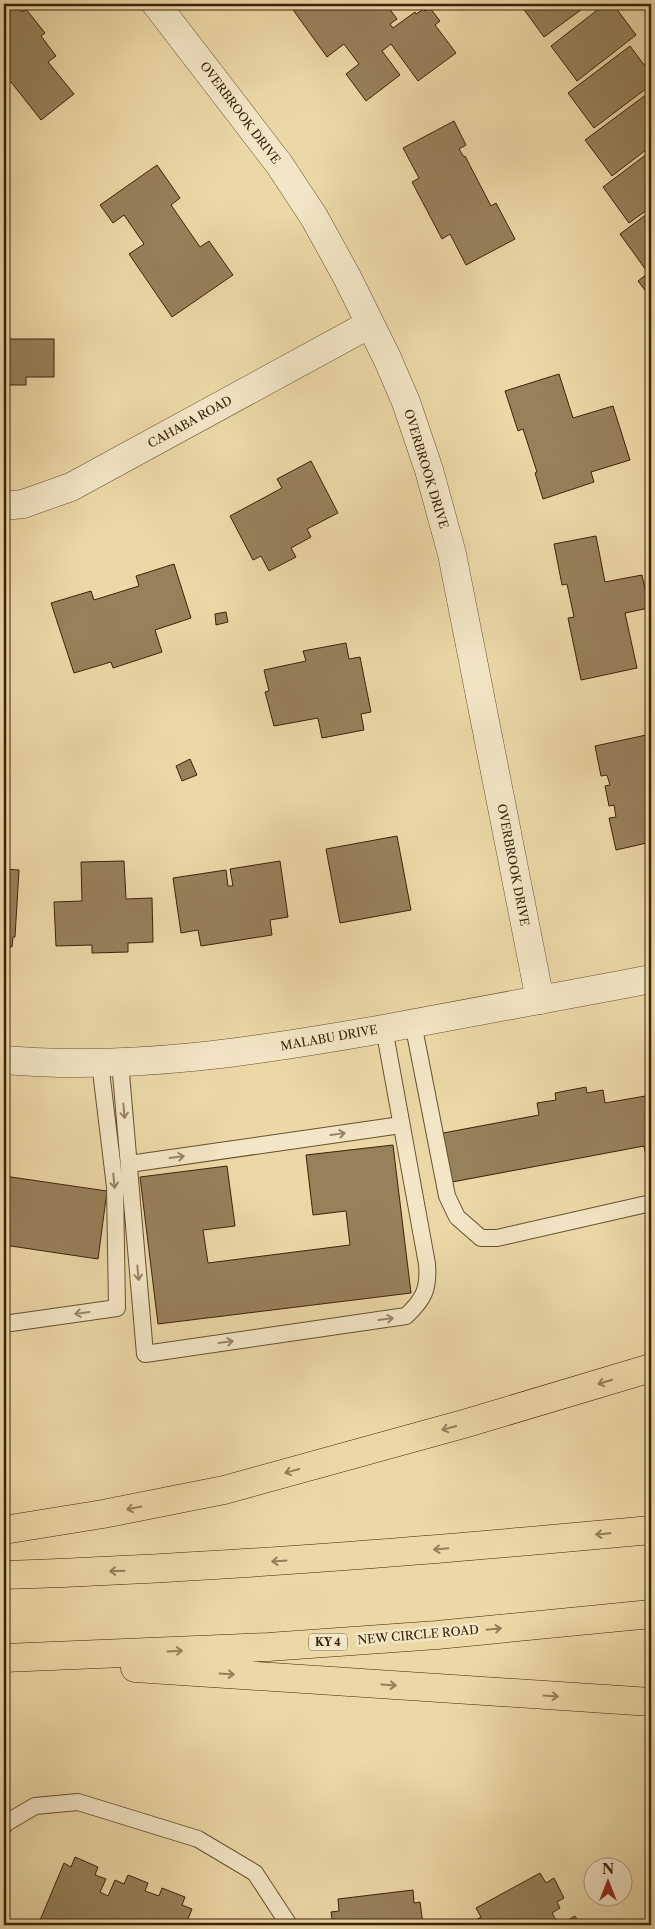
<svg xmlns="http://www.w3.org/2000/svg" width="655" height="1929" font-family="'Libre Caslon Text',serif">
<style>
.building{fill:#97815a;stroke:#3a2307}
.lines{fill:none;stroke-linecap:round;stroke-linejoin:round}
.service-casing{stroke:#66502f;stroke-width:18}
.minor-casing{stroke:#66502f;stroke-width:29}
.tertiary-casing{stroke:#66502f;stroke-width:29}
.motorway-casing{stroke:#3a2307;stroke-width:29}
.service{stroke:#f3e6c6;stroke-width:16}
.minor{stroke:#f3e6c6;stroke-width:28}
.tertiary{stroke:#f3e6c6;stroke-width:28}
.motorway{stroke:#ecd8a7;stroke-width:28}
.oneway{stroke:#968466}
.oneway2{stroke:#937e57}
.labels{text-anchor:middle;stroke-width:5;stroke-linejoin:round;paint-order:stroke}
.shield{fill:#f3e6c6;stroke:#725e40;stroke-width:1}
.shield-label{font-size:11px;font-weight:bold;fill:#3a2307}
.street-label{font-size:12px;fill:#3a2307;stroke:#f3e6c6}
</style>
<rect width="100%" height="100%" fill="#ecd8a7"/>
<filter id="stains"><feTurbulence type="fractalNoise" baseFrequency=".004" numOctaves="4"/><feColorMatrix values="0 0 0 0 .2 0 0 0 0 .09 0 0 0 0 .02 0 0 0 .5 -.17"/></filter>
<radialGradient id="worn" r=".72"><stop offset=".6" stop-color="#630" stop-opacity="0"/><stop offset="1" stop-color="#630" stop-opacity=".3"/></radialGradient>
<!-- building -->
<path class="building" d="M4,4H15L22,12L26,9L45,33L41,36L56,56L48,62L74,94L41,120L11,82L4,87Z
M296,4H386L397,19L390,24L393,28L415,12L416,14L424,9L425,11L430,8L440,21L435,25L456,53L418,81L391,44L382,51L400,75L366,101L346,74L359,64L344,44L327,57L291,7Z
M520,4H589L544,37Z
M605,4H613L636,35L577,81L551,46Z
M630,46L651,74V85L594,128L568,93Z
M647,94L651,99V146L612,176L585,140Z
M454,121L466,145L459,149L464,157L465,156L491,206L496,203L515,239L466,265L450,234L442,239L412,182L419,178L403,148Z
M651,151V207L629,223L603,187Z
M157,165L180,198L171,205L200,247L209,241L233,275L172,317L129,254L144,244L124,215L113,223L100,205Z
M651,211V266L646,270L620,234Z
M651,271V298L638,281Z
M4,339H54V377H26V385H4Z
M559,374L573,418L613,406L630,460L591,472L594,482L543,499L535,473L537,472L523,429L518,431L505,391Z
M311,461L338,513L307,529L311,537L291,548L296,557L269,571L261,556L253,560L230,516L282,488L277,479Z
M596,536L605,582L642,575L649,608L625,613L637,668L581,680L568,618L574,617L567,584L562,585L554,544Z
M174,564L191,618L155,630L162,652L113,668L111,662L74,673L51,603L91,591L94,600L139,586L136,576Z
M226,612L228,622L216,625L215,614Z
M346,643L349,659L360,657L371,712L361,714L364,730L322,738L318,718L274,726L265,692L269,691L264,670L306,661L303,651Z
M651,734V842L616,850L609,818L616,817L614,805L609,806L605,786L610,785L607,775L601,776L595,746Z
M190,759L197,775L182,781L176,766Z
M397,836L411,910L340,923L326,849Z
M124,861L126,899L152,898L153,942L128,943V952L92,953V945L56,946L54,902L82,901L81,862Z
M280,861L288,917L270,920L272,935L201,946L198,930L181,933L173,878L226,870L228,886H233L230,869Z
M4,869L19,870L15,937H13L12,947L4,946Z
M586,1087L587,1093L603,1090L605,1103L651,1095V1155L646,1156L644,1146L447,1183L438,1134L539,1115L537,1103L556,1100L555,1093Z
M393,1145L411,1293L158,1324L140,1177L227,1166L235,1226L203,1230L208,1263L350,1245L346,1211L313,1215L306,1155Z
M4,1176L107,1191L98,1259L4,1245Z
M75,1857L98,1867L95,1875L106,1879L100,1892L108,1896L115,1880L124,1884L128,1875L148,1883L145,1891L159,1896L162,1888L185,1897L182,1905L192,1909L186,1924L188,1925H96L89,1922L87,1925H38L64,1863L71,1867Z
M540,1873L546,1883L554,1878L564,1898L557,1902L560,1908L552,1913L559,1925L575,1916L579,1923L584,1920L587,1925H476L474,1921L481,1917L476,1908Z
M413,1890L414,1903L420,1902L423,1924L415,1925H333L331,1912L339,1911L338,1899Z"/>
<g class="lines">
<!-- service casing -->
<g class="service-casing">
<path id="service" d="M413,1023L447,1196L457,1217L481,1238H497L651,1203
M120,1062L145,1354L406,1316C424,1299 429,1289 427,1264L384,1028
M129,1164L401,1125
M4,1324L117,1308L115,1187L100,1063
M4,1826L6,1823L35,1806L78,1802L198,1839L255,1873L289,1925"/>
</g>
<!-- minor casing -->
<g class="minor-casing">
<path id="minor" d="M156,4L279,164L314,217L347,277L387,358L406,402L429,470L452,554L540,1000
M4,506L23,504L71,487L370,324"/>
</g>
<!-- tertiary casing -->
<g class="tertiary-casing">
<path id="tertiary" d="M4,1060C132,1071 258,1051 383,1029C473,1012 562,996 651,979"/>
</g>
<!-- motorway casing -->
<g class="motorway-casing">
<path id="motorway" d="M4,1530L103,1514L224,1490L467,1423L651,1368
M4,1575C220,1568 436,1550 651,1530
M4,1658L268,1647L437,1635L651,1614
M135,1668L651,1702"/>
</g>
<!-- service -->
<use href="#service" class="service"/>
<!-- minor -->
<use href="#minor" class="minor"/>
<!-- tertiary -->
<use href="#tertiary" class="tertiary"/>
<!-- motorway -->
<use href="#motorway" class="motorway"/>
</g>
<!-- one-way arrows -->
<defs><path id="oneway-shaft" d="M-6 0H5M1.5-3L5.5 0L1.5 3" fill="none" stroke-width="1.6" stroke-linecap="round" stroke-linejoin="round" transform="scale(1.25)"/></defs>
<g class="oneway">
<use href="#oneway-shaft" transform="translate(124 1111) rotate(85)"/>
<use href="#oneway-shaft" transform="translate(338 1134) rotate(-8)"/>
<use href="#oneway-shaft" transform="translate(177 1157) rotate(-8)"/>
<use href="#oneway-shaft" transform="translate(114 1181) rotate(84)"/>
<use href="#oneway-shaft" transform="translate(138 1273) rotate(85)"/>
<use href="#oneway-shaft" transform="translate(82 1313) rotate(172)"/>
<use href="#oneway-shaft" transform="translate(386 1319) rotate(-8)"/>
<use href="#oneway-shaft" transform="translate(226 1342) rotate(-8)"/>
</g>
<g class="oneway2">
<use href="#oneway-shaft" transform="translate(605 1382) rotate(163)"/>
<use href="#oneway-shaft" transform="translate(449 1428) rotate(165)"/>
<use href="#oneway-shaft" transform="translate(292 1471) rotate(165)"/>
<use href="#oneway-shaft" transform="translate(134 1508) rotate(169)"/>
<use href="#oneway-shaft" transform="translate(603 1534) rotate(175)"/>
<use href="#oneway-shaft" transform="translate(441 1549) rotate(175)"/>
<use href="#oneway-shaft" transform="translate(279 1561) rotate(176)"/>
<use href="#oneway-shaft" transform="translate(117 1571) rotate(178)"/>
<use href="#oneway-shaft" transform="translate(494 1629) rotate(-6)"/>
<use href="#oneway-shaft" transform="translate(175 1651) rotate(-3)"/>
<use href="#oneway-shaft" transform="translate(227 1674) rotate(4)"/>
<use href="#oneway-shaft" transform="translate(389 1685) rotate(4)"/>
<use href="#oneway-shaft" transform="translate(551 1696) rotate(4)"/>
</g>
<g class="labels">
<!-- shield labels -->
<rect class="shield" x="309" y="1633.5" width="38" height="17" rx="4"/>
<g class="shield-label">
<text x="328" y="1646">KY 4</text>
</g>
<!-- street labels -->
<g class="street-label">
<text transform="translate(240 113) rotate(53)" y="4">OVERBROOK DRIVE</text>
<text transform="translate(190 422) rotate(-29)" y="4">CAHABA ROAD</text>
<text transform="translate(426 469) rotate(73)" y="4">OVERBROOK DRIVE</text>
<text transform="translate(513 865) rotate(79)" y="4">OVERBROOK DRIVE</text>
<text transform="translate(329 1038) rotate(-10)" y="4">MALABU DRIVE</text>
<text transform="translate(418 1635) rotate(-5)" y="4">NEW CIRCLE ROAD</text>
</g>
</g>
<!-- margin -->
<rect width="655" height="1929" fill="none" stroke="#ecd8a7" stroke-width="20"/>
<rect x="5" y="5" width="645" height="1919" fill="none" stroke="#3a2307" stroke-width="2.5"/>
<rect x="10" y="10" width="635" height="1909" fill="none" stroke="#3a2307"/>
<!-- north arrow -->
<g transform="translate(608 1882)"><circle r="24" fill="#f3e6c6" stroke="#a9987a"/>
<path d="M0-4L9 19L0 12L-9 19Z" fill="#8f2418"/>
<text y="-8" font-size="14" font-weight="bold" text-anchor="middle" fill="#3a2307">N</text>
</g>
<rect width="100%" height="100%" filter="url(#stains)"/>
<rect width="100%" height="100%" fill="url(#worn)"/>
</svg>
